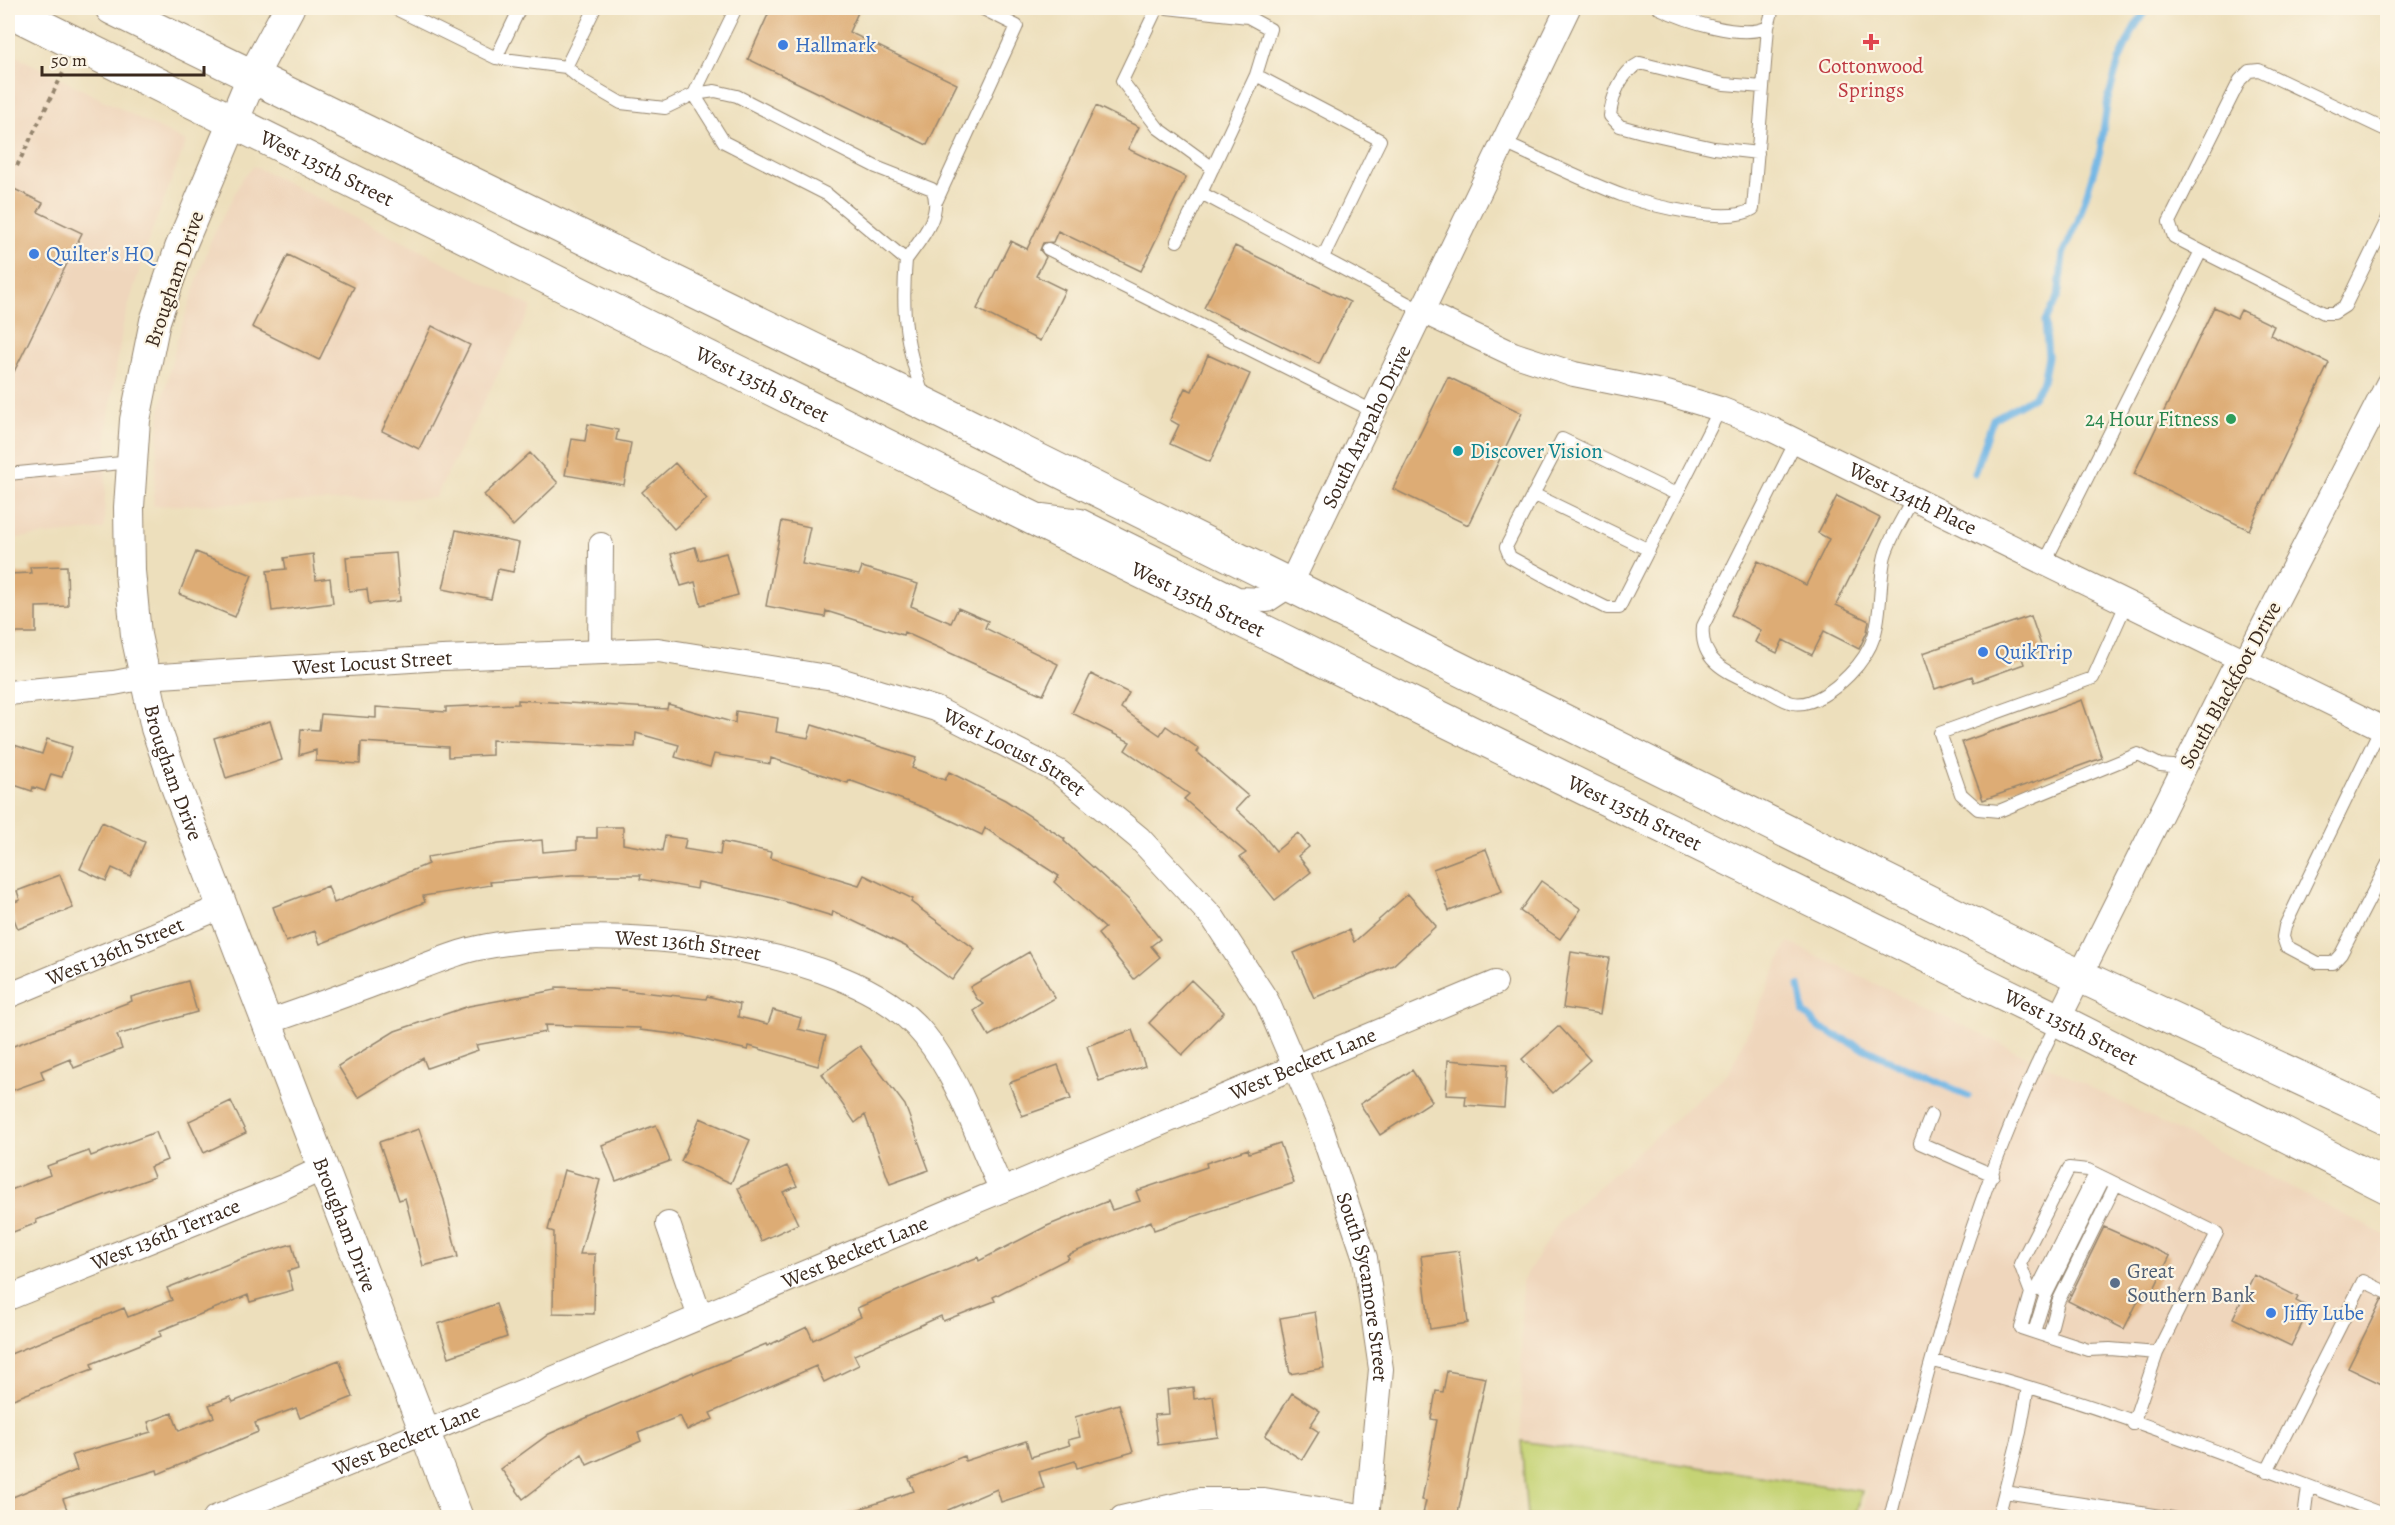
<svg xmlns="http://www.w3.org/2000/svg" width="2395" height="1525" font-family="Alegreya,serif">
<style>
.built{fill:#efd6bc}
.green{fill:#c5d375;stroke:#807e4a;stroke-width:1.5}
.lines{fill:none;stroke-linecap:round;stroke-linejoin:round}
.stream{stroke:#6fb5e5;stroke-width:7}
.building{fill:#ddac74}
.service-casing{stroke:#94846d;stroke-width:14}
.minor-casing{stroke:#94846d;stroke-width:26}
.tertiary-casing{stroke:#94846d;stroke-width:32}
.primary-casing{stroke:#94846d;stroke-width:35}
.path{stroke:#94846d;stroke-width:4;stroke-dasharray:4.5 4.5;stroke-linecap:butt}
.service{stroke:#fff;stroke-width:12}
.minor{stroke:#fff;stroke-width:24}
.tertiary{stroke:#fff;stroke-width:30}
.primary{stroke:#fff;stroke-width:33}
.health-dot{fill:#e0444e;stroke:#fcf5e5;stroke-width:2}
.shop-dot{fill:#3f7fe0;stroke:#fcf5e5;stroke-width:2}
.leisure-dot{fill:#2e9e5b;stroke:#fcf5e5;stroke-width:2}
.culture-dot{fill:#0f9aa8;stroke:#fcf5e5;stroke-width:2}
.service-dot{fill:#5c6f8a;stroke:#fcf5e5;stroke-width:2}
.labels{text-anchor:middle;stroke-width:4.5;stroke-linejoin:round;paint-order:stroke}
.shop-label{font-size:21px;fill:#366cbe;stroke:#fcf5e5;text-anchor:start}
.health-label{font-size:21px;fill:#be3a42;stroke:#fcf5e5}
.street-label{font-size:21px;fill:#3b2a1e;stroke:#fcf5e5}
.leisure-label{font-size:21px;fill:#27864d;stroke:#fcf5e5;text-anchor:end}
.culture-label{font-size:21px;fill:#0d838f;stroke:#fcf5e5;text-anchor:start}
.service-label{font-size:21px;fill:#4e5e75;stroke:#fcf5e5;text-anchor:start}
</style>
<rect width="100%" height="100%" fill="#fcf5e5"/>
<filter id="ink" filterUnits="userSpaceOnUse"><feTurbulence type="fractalNoise" baseFrequency=".0167" numOctaves="2"/><feDisplacementMap in="SourceGraphic" scale="12" xChannelSelector="R" yChannelSelector="G"/><feConvolveMatrix kernelMatrix="1 2 1 2 8 2 1 2 1" color-interpolation-filters="sRGB"/></filter>
<filter id="wash" filterUnits="userSpaceOnUse"><feTurbulence type="fractalNoise" baseFrequency=".008" numOctaves="4" result="noise"/><feDisplacementMap in="SourceGraphic" scale="24" xChannelSelector="R" yChannelSelector="G"/><feGaussianBlur stdDeviation="1.35" result="paint"/><feColorMatrix in="noise" values="0 0 0 0 0 0 0 0 0 0 0 0 0 0 0 0 0 1.4 0 .05"/><feComposite in="paint" operator="in"/></filter>
<g filter="url(#wash)">
<rect width="100%" height="100%" fill="#eddfbc"/>
<!-- built -->
<path class="built" d="M8,52L186,142L147,244L123,324L107,429L104,529L8,539Z
M254,166L532,307L435,498L153,506L160,410L177,340L211,240L243,177Z
M1788,942L2066,1075L2387,1236V1517H1861L1868,1490L1521,1441L1522,1282L1560,1220L1730,1071Z"/>
<!-- green -->
<path class="green" d="M1521,1441L1862,1491L1855,1517H1527Z"/>
<g class="lines">
<!-- stream -->
<path class="stream" d="M1975,473L1993,419L2033,397L2043,381L2048,356L2045,321L2058,298L2063,254L2077,224L2100,151L2108,99L2119,61L2134,28L2147,8
M1799,986L1804,1013L1821,1029L1968,1096"/>
</g>
<g id="blocks">
<!-- building -->
<path class="building" d="M771,8H860L849,32L957,84L927,145L748,59Z
M1096,106L1139,127L1128,149L1186,177L1141,271L1058,231L1053,242L1043,243L1040,250L1046,257L1036,276L1065,290L1040,341L977,309L1011,241L1027,249Z
M8,186L43,203L38,212L82,233L8,384Z
M1235,246L1350,302L1319,364L1204,308Z
M288,255L354,287L319,360L252,327Z
M2214,307L2237,318L2241,310L2274,326L2270,335L2329,363L2249,530L2134,474Z
M432,326L470,345L419,449L382,431Z
M1208,355L1250,374L1210,462L1170,444L1179,425L1170,420L1185,388L1192,391Z
M1448,377L1522,413L1468,525L1393,489Z
M588,424L618,430L616,440L631,443L624,485L565,475L572,439L585,441Z
M530,453L558,483L513,526L484,495Z
M675,463L707,499L674,529L642,492Z
M1837,496L1880,518L1836,605L1869,621L1867,632L1859,649L1824,631L1812,655L1783,640L1777,653L1755,642L1761,630L1731,615L1758,561L1806,585L1829,539L1818,533Z
M782,521L810,527L802,564L859,575L862,567L918,584L911,606L951,623L958,608L988,621L985,628L1058,664L1043,695L904,632L903,635L826,611L825,617L766,606Z
M456,530L519,543L513,572L498,569L491,599L443,589Z
M695,547L699,560L726,553L738,595L701,605L695,582L681,586L671,554Z
M196,552L252,575L235,617L179,594Z
M396,553L400,601L369,604L367,589L349,591L346,557Z
M313,554L316,580L330,578L333,603L272,611L267,571L286,569L284,558Z
M67,566L68,606L36,607V633H10L8,574L31,573L30,567Z
M2031,616L2043,651L2022,658L2024,664L1974,682L1972,676L1935,689L1923,653Z
M1091,674L1129,693L1121,708L1160,735L1166,726L1199,749L1197,752L1248,796L1236,809L1258,829L1276,851L1298,833L1309,847L1298,856L1311,872L1275,900L1240,857L1246,853L1184,799L1189,794L1125,750L1130,742L1072,713Z
M518,700L667,709L668,704L735,723L736,711L778,718L776,732L808,738L812,725L916,758L912,768L945,780L949,772L1005,800L1065,839L1064,841L1129,900L1160,939L1151,946L1160,957L1134,979L1098,934L1105,928L1054,882L1059,876L985,828L982,835L925,808L849,780L848,783L771,758L770,764L714,754L710,767L675,757L679,745L636,733L635,747L492,740V755L448,757V747L361,742L360,764L316,761V750L299,755L301,729L319,730L321,714L376,718V707L446,712V707L518,704Z
M2082,700L2102,758L1983,800L1962,742Z
M270,721L282,760L226,778L214,738Z
M47,739L72,747L62,777L51,774L45,791L33,787L32,791L8,783V743L42,754Z
M102,822L145,842L130,876L112,868L106,881L80,869Z
M597,827H623V844L662,851L665,836L686,839L684,849L720,855L722,842L771,852L770,858L859,885L864,875L913,899L911,902L975,949L952,980L905,946L833,911L832,916L773,898L698,882L697,889L640,879L641,875H572L490,882L491,885L423,896L425,902L320,944L315,931L286,942L273,907L328,886L334,903L428,864L427,857L499,844L542,840L543,852L577,849V838H597Z
M1486,849L1502,891L1449,911L1433,869Z
M60,875L73,908L18,929L8,904L20,900L17,891Z
M1541,881L1581,909L1560,939L1520,911Z
M1408,894L1436,926L1393,965L1314,998L1294,953L1349,930L1354,942Z
M1029,952L1055,998L989,1036L974,1011L984,1004L977,999L970,987Z
M1571,952L1609,958L1600,1014L1563,1008Z
M1191,980L1224,1012L1182,1055L1149,1023Z
M188,981L197,1012L117,1035L122,1049L74,1068L70,1059L41,1071L44,1079L8,1092V1048L132,1001L131,997Z
M556,987L613,989L706,999L707,996L740,1004L738,1017L768,1024L773,1010L801,1018L798,1029L826,1036L818,1066L749,1046L748,1050L682,1035L640,1030V1028L545,1025L546,1032L476,1045L478,1050L427,1068L423,1058L358,1098L338,1066L395,1031L469,1006L556,990Z
M1559,1026L1590,1060L1553,1093L1522,1059Z
M1132,1030L1145,1066L1099,1081L1087,1046Z
M860,1046L905,1105L929,1170L890,1184L865,1115L855,1123L822,1074Z
M1448,1060L1507,1065L1504,1108L1465,1105L1466,1096L1446,1095Z
M1058,1065L1071,1099L1022,1116L1009,1083Z
M1412,1070L1432,1101L1380,1135L1360,1104Z
M231,1101L246,1133L204,1153L189,1121Z
M700,1118L750,1140L731,1183L681,1161Z
M656,1125L670,1161L616,1181L602,1145Z
M419,1129L444,1200L458,1257L423,1266L405,1198L399,1200L379,1142Z
M156,1132L167,1160L150,1167L154,1177L36,1220L37,1223L8,1234V1191L50,1175L47,1166L89,1151L91,1156Z
M1280,1143L1294,1183L1154,1230L1151,1221L1067,1255L1069,1258L993,1297L995,1301L943,1321L941,1316L854,1355L859,1365L824,1382L816,1366L710,1413L713,1419L687,1430L680,1416L638,1433L641,1441L587,1465L582,1454L523,1499L501,1469L549,1434L693,1372L694,1374L766,1344L767,1346L807,1327L813,1340L861,1317L857,1308L978,1257L979,1261L1047,1226L1108,1201L1112,1210L1140,1201L1136,1191L1207,1167L1206,1163L1248,1149L1249,1153Z
M787,1166L797,1186L783,1192L798,1224L761,1241L738,1188Z
M564,1170L600,1180L580,1254H595L594,1314L553,1313L554,1232L548,1230Z
M2104,1227L2170,1256L2150,1297L2142,1293L2124,1329L2068,1301Z
M292,1244L298,1268L288,1271L293,1290L250,1302L248,1295L159,1331L161,1336L91,1364L93,1369L8,1401V1355L124,1308L128,1317L172,1300L167,1288L241,1259Z
M1459,1251L1468,1323L1430,1329L1421,1256Z
M2254,1275L2298,1297L2296,1301L2310,1308L2291,1346L2233,1318Z
M2382,1299L2388,1301V1387L2348,1368Z
M496,1304L507,1337L449,1357L438,1324Z
M1315,1312L1324,1368L1290,1374L1280,1318Z
M339,1360L353,1397L300,1418L296,1408L255,1423L258,1432L158,1474L157,1470L63,1499L68,1512L54,1518H8V1499L77,1470L72,1455L151,1432L148,1422L172,1413L179,1431L214,1417L209,1405L230,1397L233,1402Z
M1447,1371L1486,1378L1457,1518H1422L1426,1501L1422,1500L1437,1420L1431,1419L1436,1391L1443,1392Z
M1193,1387L1194,1399L1213,1396L1218,1437L1158,1445L1154,1415L1169,1414L1167,1390Z
M1292,1393L1320,1411L1310,1426L1319,1432L1302,1460L1265,1436Z
M1119,1404L1133,1452L1077,1468L1075,1461L1039,1472L1044,1488L1001,1502L997,1489L948,1510L951,1518H844V1514L914,1491L909,1479L964,1456L965,1461L1026,1441L1031,1457L1070,1445L1068,1440L1080,1437L1075,1417Z"/>
</g>
</g>
<g filter="url(#ink)">
<use href="#blocks" fill-opacity="0" stroke="#94846d" stroke-width="1.5"/>
<g class="lines">
<!-- service casing -->
<g class="service-casing">
<path id="service" d="M394,8L496,58L566,67L583,81L621,103L665,108L694,94L724,142L828,195L906,260C901,315 906,346 924,398
M1157,8L1122,81L1158,128L1213,168
M1167,8L1248,17L1270,29L1256,75L1380,140L1323,257
M1659,8C1684,20 1742,40 1768,27L1773,8
M496,58L520,8
M566,67L595,8
M1256,75L1201,193L1420,310
M694,94L715,91L737,96L876,167L932,189C944,214 920,240 906,260
M694,94L736,8
M1502,142C1543,160 1583,181 1624,196C1652,206 1729,225 1753,209L1768,27
M1758,153L1714,148L1642,132L1620,126L1610,116C1612,96 1621,72 1640,63L1724,84L1763,87
M937,200L1017,26L981,8
M1177,241L1201,193
M1048,249L1373,411
M2201,251L2174,237L2169,222L2240,80L2249,71L2259,70L2388,131
M1796,441L1703,626C1699,666 1734,674 1764,689C1773,693 1783,701 1793,703C1812,707 1836,688 1849,675C1887,637 1876,607 1884,560C1887,542 1905,515 1913,498
M8,474L132,462
M1533,494L1649,550
M1676,494L1562,439L1506,547L1510,557L1565,587L1607,608H1619L1720,409
M2045,562L2201,251L2324,313H2334L2345,306L2388,218
M2127,602L2093,678L1940,733L1961,794L1978,809L1999,811L2138,754L2160,765L2184,767
M2381,727L2285,926L2283,937L2286,946L2318,963H2333L2341,954L2388,863
M1931,1115L1920,1143L1993,1175
M2031,1293L2037,1289L2095,1174
M2034,1332L2045,1297L2104,1178
M2049,1337L2058,1302L2116,1184
M1933,1361C2088,1398 2238,1460 2388,1516
M2133,1424L2157,1353L2217,1233L2088,1170L2069,1168L2020,1264L2031,1293L2021,1328L2088,1350L2110,1349L2157,1353
M2267,1471L2363,1281L2388,1293
M2005,1492L2173,1518
M1890,1518C1932,1350 1979,1176 2058,1021
M1998,1518L2020,1432L2028,1387
M2304,1518L2308,1487"/>
</g>
<!-- minor casing -->
<g class="minor-casing">
<g id="minor">
<path id="s1" d="M1420,310L1513,354L1574,374L1667,393L1720,409L1771,429L2388,731"/>
<path id="s2" d="M1042,516L1080,521L1237,599L1267,600L1290,585L1568,8"/>
<path d="M600,652L601,545"/>
<path id="s3" d="M8,693L114,683L145,677L442,658L658,650L833,678L936,709L1059,772L1139,838L1213,918L1267,1001L1320,1125L1365,1258L1381,1369L1367,1518"/>
<path id="s4" d="M8,996L221,907"/>
<path d="M2058,1020L2232,672L2246,660L2388,384"/>
<path id="s5" d="M268,1022C319,1005 368,986 418,968C438,961 458,952 478,948C592,923 848,938 925,1036C961,1081 977,1139 1002,1190"/>
<path d="M668,1224L700,1317"/>
<path id="s6" d="M8,1298L285,1186L321,1169"/>
<path id="s7" d="M215,1518L426,1432L1495,983"/>
<path d="M1122,1518L1199,1500H1264L1367,1517"/>
</g>
</g>
<!-- tertiary casing -->
<g class="tertiary-casing">
<g id="tertiary">
<path id="s8" d="M289,8L252,77L180,248L155,321L135,420L129,507L130,571L136,635L156,728L177,789L458,1518"/>
</g>
</g>
<!-- primary casing -->
<g class="primary-casing">
<g id="primary">
<path d="M112,8L927,405L2050,962L2388,1119"/>
<path id="s9" d="M8,10L1024,514L2058,1020L2388,1187"/>
</g>
</g>
<!-- path -->
<path class="path" d="M17,166L64,71"/>
<!-- service -->
<use href="#service" class="service"/>
<!-- minor -->
<use href="#minor" class="minor"/>
<!-- tertiary -->
<use href="#tertiary" class="tertiary"/>
<!-- primary -->
<use href="#primary" class="primary"/>
</g>
</g>
<!-- markers -->
<path class="health-dot" d="M1868 33h6v6h6v6h-6v6h-6v-6h-6v-6h6z"/>
<g class="shop-dot">
<circle cx="783" cy="45" r="6"/>
<circle cx="34" cy="254" r="6"/>
<circle cx="1983" cy="652" r="6"/>
<circle cx="2271" cy="1313" r="6"/>
</g>
<circle class="leisure-dot" cx="2231" cy="419" r="6"/>
<circle class="culture-dot" cx="1458" cy="451" r="6"/>
<circle class="service-dot" cx="2115" cy="1283" r="6"/>
<g class="labels">
<!-- shop labels -->
<g class="shop-label">
<text x="795" y="52">Hallmark</text>
<text x="46" y="261">Quilter's HQ</text>
<text x="1995" y="659">QuikTrip</text>
<text x="2283" y="1320">Jiffy Lube</text>
</g>
<!-- health labels -->
<g class="health-label">
<text x="1871" y="73">Cottonwood<tspan x="1871" dy="24">Springs</tspan></text>
</g>
<!-- street labels -->
<g class="street-label">
<text dy="7" stroke="none"><textPath href="#s9" startOffset="356">West 135th Street</textPath></text>
<text transform="translate(174 279) rotate(-71)" y="7">Brougham Drive</text>
<text dy="7" stroke="none"><textPath href="#s9" startOffset="842">West 135th Street</textPath></text>
<text dy="7" stroke="none"><textPath href="#s2" startOffset="447">South Arapaho Drive</textPath></text>
<text dy="7" stroke="none"><textPath href="#s1" startOffset="530">West 134th Place</textPath></text>
<text dy="7" stroke="none"><textPath href="#s9" startOffset="1328">West 135th Street</textPath></text>
<text dy="7" stroke="none"><textPath href="#s3" startOffset="366">West Locust Street</textPath></text>
<text transform="translate(2230 685) rotate(-61)" y="7">South Blackfoot Drive</text>
<text dy="7" stroke="none"><textPath href="#s3" startOffset="1026">West Locust Street</textPath></text>
<text dy="7" stroke="none"><textPath href="#s8" startOffset="800">Brougham Drive</textPath></text>
<text dy="7" stroke="none"><textPath href="#s9" startOffset="1814">West 135th Street</textPath></text>
<text dy="7" stroke="none"><textPath href="#s5" startOffset="434">West 136th Street</textPath></text>
<text dy="7" stroke="none"><textPath href="#s4" startOffset="116">West 136th Street</textPath></text>
<text dy="7" stroke="none"><textPath href="#s9" startOffset="2300">West 135th Street</textPath></text>
<text dy="7" stroke="none"><textPath href="#s7" startOffset="1179">West Beckett Lane</textPath></text>
<text dy="7" stroke="none"><textPath href="#s8" startOffset="1284">Brougham Drive</textPath></text>
<text dy="7" stroke="none"><textPath href="#s6" startOffset="170">West 136th Terrace</textPath></text>
<text dy="7" stroke="none"><textPath href="#s7" startOffset="693">West Beckett Lane</textPath></text>
<text dy="7" stroke="none"><textPath href="#s3" startOffset="1690">South Sycamore Street</textPath></text>
<text dy="7" stroke="none"><textPath href="#s7" startOffset="207">West Beckett Lane</textPath></text>
</g>
<!-- leisure labels -->
<g class="leisure-label">
<text x="2219" y="426">24 Hour Fitness</text>
</g>
<!-- culture labels -->
<g class="culture-label">
<text x="1470" y="458">Discover Vision</text>
</g>
<!-- service labels -->
<g class="service-label">
<text x="2127" y="1278">Great<tspan x="2127" dy="24">Southern Bank</tspan></text>
</g>
</g>
<!-- margin -->
<rect width="2395" height="1525" fill="none" stroke="#fcf5e5" stroke-width="30"/>
<!-- scale -->
<path d="M42 66v9h162v-9" fill="none" stroke="#3b2a1e" stroke-width="3"/>
<text x="51" y="66" font-size="18" fill="#3b2a1e" stroke="#fcf5e5" stroke-width="4.5" paint-order="stroke">50 m</text>
</svg>
